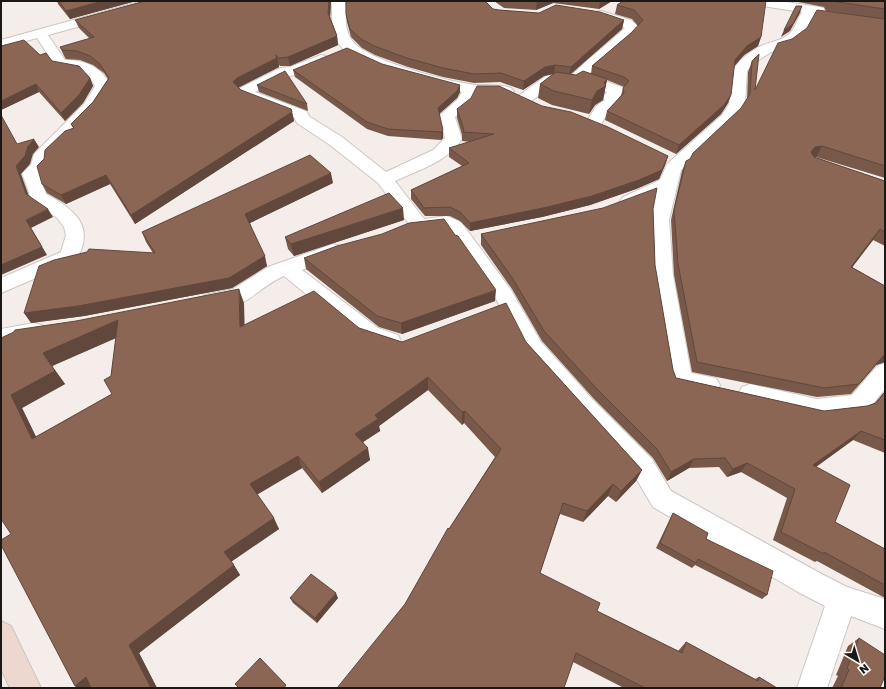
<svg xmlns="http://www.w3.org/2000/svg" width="886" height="689" font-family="'Golos Text',sans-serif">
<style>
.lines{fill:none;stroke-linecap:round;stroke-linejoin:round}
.street-casing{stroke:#ccc6c3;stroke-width:2}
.secondary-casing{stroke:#ccc6c3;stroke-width:2}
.street{fill:#fff;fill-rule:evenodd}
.secondary{fill:#ecd8ce;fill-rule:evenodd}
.wall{fill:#785849;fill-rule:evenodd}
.shaded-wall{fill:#61473c}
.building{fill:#8b6655;stroke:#61473c;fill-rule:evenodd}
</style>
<rect width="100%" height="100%" fill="#f4edea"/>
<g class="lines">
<!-- street casing -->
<g class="street-casing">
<path id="street" d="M142,1H164L162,4L48,35L65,60C87,60 101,67 111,86L96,110L48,159V167L40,175L46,194C75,210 96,226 76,261L1,293V278L61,252L66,235L64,227L57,218L32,201L22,173L31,165L34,154L84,104L95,86C85,65 74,72 56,67L37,38L1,48V40Z
M331,1H345C347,15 343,26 351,39C363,60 445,80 469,84C484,87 497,83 511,88L514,91L511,94C505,96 485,94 476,94L470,105L455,117L462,139C447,162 419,170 395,181L424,219L447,216L461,222L511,290L541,342L593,400L652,459L671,491L818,572L847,587L885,599V629L851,616L827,688H797L825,606L798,592L653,507L634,475L577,414L525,354L496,299L447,230L444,229L420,232L410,230L408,226L409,224L378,183L330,145L297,123L294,117L244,98L237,91L240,88L280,68L290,67L321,55L326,56L328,59L326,62L297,75L287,76L255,92L306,111L310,117L342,137L386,172L433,150L445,138L439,116L458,99L462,92C434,86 353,67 338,43C329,26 334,17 331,1Z
M748,1H780L819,7L824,8L825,12L885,21V29L812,18L802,37L787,48L771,52L753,64L747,71L745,104L736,118L681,170L669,220L673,275L691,373L716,378L720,385L716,392L708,394L673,387L670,380L653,275L651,220L656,195L635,205L629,207L623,205L620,201L623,197L660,180L667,164L722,115L729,104L733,70C739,60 750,51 761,46C772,41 783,41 791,32C796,26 798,18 802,12L755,5Z
M601,11L631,20L640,28C626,47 603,58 588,75L622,87L625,90L619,97L621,101L608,112L600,126L594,128L588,126L586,123L596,106L605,100L603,97L607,92L581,83L574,87L554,84L530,102H518L516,99L518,96L546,76L551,74L570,77C587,59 607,45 625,28L596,18L594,15L596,12Z
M333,244L340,246L343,251L340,256L302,270L378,328L398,335L401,341L398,347L390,349L362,340L284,276C270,282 259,292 247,300C239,305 214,308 205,305L202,300L205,295L233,289L268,267Z
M34,323L42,325L45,331L42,337L1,345V329Z
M885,363V389L867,411L859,414L817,419L750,404L742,401L738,394L742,387L750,384L817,399L852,395L877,366Z"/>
</g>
<!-- secondary casing -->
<g class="secondary-casing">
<path id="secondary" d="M1,621L11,626L41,688H10L1,669Z"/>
</g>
<!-- street -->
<use href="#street" class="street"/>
<!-- secondary -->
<use href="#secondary" class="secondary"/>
</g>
<!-- wall -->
<path class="wall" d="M57,1H136L70,19L58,4Z
M331,1L330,17L337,36L338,45L290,66H280L279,65V67L238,88L241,90L292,112L294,121L135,224L110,184L66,204L47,193L42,184L44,159L73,128L71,124L93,102L108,79L104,73L93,65L80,60L66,59L64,56L60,47L90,39L79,28L75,20Z
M494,1H612L599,9L553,3L536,10L504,8Z
M799,1H885V178L816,157H814L885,181V246L873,240L852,267L885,286V362L876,365L851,394L817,397L692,372L674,275L671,220L682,171L686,161L690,159L741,108L747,100L748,72L752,61L755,90L874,18L826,11L824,7L798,2Z
M617,5L761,37L758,46L744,55L734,66L731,95L728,103L721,114L676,154L605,120L607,111L621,96L623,88L624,87L622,86L607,80L603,100L595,105L589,114L552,105L538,98L540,84L553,74L544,76L523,90L500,82L474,83L443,77L408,67L375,55L362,48L351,37L347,22L346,14L493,9L499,10L624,20L622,29L571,74L576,75L591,74L592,66L631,33L638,26L632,19L615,14Z
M40,55L90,78L93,86L83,103L65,121L39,92L1,110Z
M293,70L460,92L457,98L439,114L443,138L441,140L388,136L367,129L295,77Z
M257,85L307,104L308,111L259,92Z
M542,106L668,156L665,165L659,179L636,189L590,205L542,217L470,231L460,221L450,216H425L411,199V190L462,166L449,157V148L470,142L462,141V135L457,118V109Z
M333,183L250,223L267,266L232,288L84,316L31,323L153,253L146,242L142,232Z
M653,209L655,265L673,370L676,378L824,411L867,406L875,403L885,391V453L853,440L816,467L835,522L885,549V598L817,561L815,562L773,540L787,498L741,472L727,477L719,467L689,468L667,481L653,458L594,399L542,341L512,289L481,245V234Z
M404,220L294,256L288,249L285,237Z
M304,258L495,301L402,334L379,327L306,269Z
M244,303V325L359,328L402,342H526L642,470L636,481L616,502L608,496L583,522L560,514L540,573L597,611L678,651L686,642L755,679L759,677L777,688H624L573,662L405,604L449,529L495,457L464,423L462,425L428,390L379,426L380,431L363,442L370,460L322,493L302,468L257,494L279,529L231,561L240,575L139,653L157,688H78L75,686L2,511L1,338ZM116,338L111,376L112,394L36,437L22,408L65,384L52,366Z
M673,513L706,539L767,595L762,599L695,565L692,568L656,548L670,519Z
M290,598H338L317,623L293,603Z
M859,638L880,688H832L838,676L836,675L848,646Z"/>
<!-- shaded-wall -->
<path class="shaded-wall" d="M103,1H136L70,19L66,11Z
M329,1H331L330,22L328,13Z
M539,1H553V3L536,10L537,2Z
M600,1H612L599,9Z
M802,6L800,13L790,31L781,37L784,30Z
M624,20L622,29L569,75L571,67Z
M337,36L338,45L290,66L288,57Z
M761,37L758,46L744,55L732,69L735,60L747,46Z
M277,58L279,67L239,87L236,91L233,82L237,78Z
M555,65L554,74L544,76L523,90L524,81L545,67Z
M90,78L93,86L83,103L65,121L61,113Z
M607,79L603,100L595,105L589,114L592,100L597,91Z
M36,84L39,92L1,110V101Z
M460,85V92L457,98L438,115V108Z
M731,95L728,103L721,114L676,154L679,145Z
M292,112L294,121L135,224L131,215Z
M443,130V138L441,140V132Z
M34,139L39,147L33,154L30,164L21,174L31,202L26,194L16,166L28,146Z
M822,146L816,157L810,158L811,152L815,147Z
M668,156L665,165L659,179L636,189L590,205L542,217L470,231V223Z
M331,173L333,183L248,224L245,214Z
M106,175L110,184L66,204L61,195Z
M403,208L404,220L294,256L291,244Z
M48,209L53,217L31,228L47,255L1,275V265L26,220Z
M880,229L873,240L845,277L851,267Z
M265,256L267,266L232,288L84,316L31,323L24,313Z
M239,289L244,303L245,340L240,327Z
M496,290L495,301L402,334L401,323Z
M118,320L125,334L52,366L65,384L22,408L43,451L32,439L11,395L43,353Z
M884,355H885V362L876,365L851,394Z
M428,377V390L379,426L380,431L357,446L355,434L375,415Z
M465,411L464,423L462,425V412Z
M861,431L853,440L806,474L813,465Z
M368,448L370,460L322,493L319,482Z
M298,456L302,468L255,496L250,484Z
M694,459L689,468L667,481L671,472Z
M747,463L741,472L727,477L733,469Z
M642,470L636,481L616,502L621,491Z
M613,484L608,496L583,522L587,511Z
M274,518L279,529L231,562L224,552Z
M234,565L240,575L139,653L157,688H151L129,645Z
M336,593L338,598L317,623L315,618Z
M86,677L93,688H78L75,686Z"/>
<!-- building -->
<path class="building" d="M59,1H103L66,11Z
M145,1H329L328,13L337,36L288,57L279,58L275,55L277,58L237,78L233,82L241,90L291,109L292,112L131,215L106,175L61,195L42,184L37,166L44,159L45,150L65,131L74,128L71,124L93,102L109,78L100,64L90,56L77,51L62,50L60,47L94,37L75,20Z
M346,1H485L493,9L499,10L539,13L556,5L600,12L624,20L571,67L555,65L545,67L524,81L501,73L474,74L443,68L407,58L374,46L361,39L350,29L346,14Z
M525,1H539L537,2Z
M623,1H766L761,37L747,46L735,60L731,95L724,105L679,145L607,111L624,93L623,88L629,81L624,77L592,66L631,33L643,20L634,10L617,5Z
M831,1H885V9Z
M796,6H802L793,24L784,30Z
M817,10L885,19V166L822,146L815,147L811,152L814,157L885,181V232L880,229L851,267L885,286V355H884L859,384L824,388L697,362L678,264L674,210L686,161L690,159L693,153L741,108L750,94L752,61L759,54L755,90L778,43L792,39L807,28Z
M24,40L40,55L46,53L52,61L79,66L90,78L79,95L61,113L36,84L1,101V46Z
M347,48L382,64L460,85L457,91L438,108L443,130L441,132L388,129L367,122L293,70Z
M285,71L307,104L257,85Z
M583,71L607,79L604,83L606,86L597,91L592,100L554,91L540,84L556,72L576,75Z
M477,86H499L542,106L571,112L608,127L668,156L662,170L639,180L592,196L543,208L470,223L460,212L450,207L424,208L411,190L469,163L449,148L494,134L463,132L464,130L457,109L471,98Z
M1,115L17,144L34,139L28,146L25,156L16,166L26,194L48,209L26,220L42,247L1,265Z
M310,155L331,173L245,214L265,256L229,278L78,306L24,313L39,266L54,260L87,252L89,249L155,253L142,232Z
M657,188L653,209L655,265L673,370L676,378L824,411L867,406L876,403L885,392V440L861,431L813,465L850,485L835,522L885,549V585L824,552V554L781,532L795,489L747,463L733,469L725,458L694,459L671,472L657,449L597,389L544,331L513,279L481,234L603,208Z
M389,193L403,208L291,244L285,237Z
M444,219L455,235L458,236L496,290L401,323L377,316L304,258L337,246L382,234L409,223Z
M239,289L240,327L314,291L359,328L402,342L506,303L526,342L642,470L621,491L613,484L587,511L563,503L540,573L600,603L597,611L682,653L686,642L758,681L759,677L777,688H645L576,653L564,688H337L405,604L448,528L449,529L501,449L465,411L462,412L428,377L375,415L378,419L355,434L368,448L319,482L298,456L250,484L274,518L224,552L234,565L129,645L151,688H91L86,677L75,686L1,545V540L11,534L1,519V512L2,511L1,510V338L14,332L15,330L76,321ZM118,320L111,376L104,380L112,394L32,439L11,395L55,371L43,353Z
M673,513L708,533L706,539L773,571L767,595L698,559L696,563L660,543Z
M311,574L336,593L315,618L290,598Z
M859,638L885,655V676L880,688H841L849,670L847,668Z
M260,658L286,685L284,688H239L235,684Z"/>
<!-- border -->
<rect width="886" height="689" fill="none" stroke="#1b1918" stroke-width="4"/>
<!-- north arrow -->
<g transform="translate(858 661) rotate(142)" stroke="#fffbf9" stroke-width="3" paint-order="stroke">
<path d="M0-3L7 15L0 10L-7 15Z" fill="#1b1918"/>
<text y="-6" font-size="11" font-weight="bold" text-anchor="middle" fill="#1b1918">N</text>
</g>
</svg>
